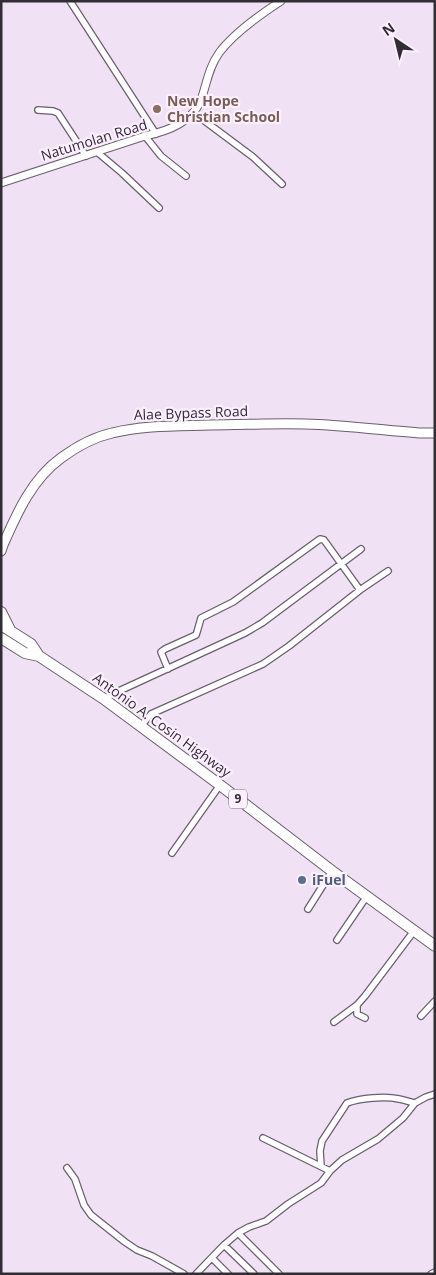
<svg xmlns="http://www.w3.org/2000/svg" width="436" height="1275" font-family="'Open Sans',sans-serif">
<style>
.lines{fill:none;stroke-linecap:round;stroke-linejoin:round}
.minor-casing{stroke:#6b5e6e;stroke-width:8}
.tertiary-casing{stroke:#6b5e6e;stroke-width:9}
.secondary-casing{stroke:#6b5e6e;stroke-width:11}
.trunk-casing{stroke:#6b5e6e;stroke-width:12}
.minor{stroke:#fff;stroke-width:5.5}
.tertiary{stroke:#fff;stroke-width:7}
.secondary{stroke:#fff;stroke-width:9}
.trunk{stroke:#fff;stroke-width:10}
.education-dot{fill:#8d6e63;stroke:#fceffe;stroke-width:2}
.service-dot{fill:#5c6f8a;stroke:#fceffe;stroke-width:2}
.labels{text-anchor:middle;stroke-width:4.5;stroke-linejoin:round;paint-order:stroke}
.shield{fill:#fceffe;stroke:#6f6771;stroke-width:1}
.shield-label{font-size:12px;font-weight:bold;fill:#322d34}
.education-label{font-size:14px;font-weight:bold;fill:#785e54;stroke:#fceffe;text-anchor:start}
.street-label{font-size:14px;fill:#322d34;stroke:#fceffe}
.service-label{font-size:14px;font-weight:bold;fill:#4e5e75;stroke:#fceffe;text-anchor:start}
</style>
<rect width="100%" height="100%" fill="#f0e1f4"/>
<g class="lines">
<!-- minor casing -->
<g class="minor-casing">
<path id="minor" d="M70,1L156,134
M38,110L53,111L58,113L86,156
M194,113L253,157L282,184
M145,136L161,156L186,176
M97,152L122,173L159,208
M168,669L161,652L165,649L196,635L197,632L201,618L233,602L320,539L324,540L360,590
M104,699L119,691L245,633L262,623L361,549
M141,726L151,714L263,664L289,646L360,590L388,571
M172,853L220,785
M308,909L332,871
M337,940L367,896
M357,1005V1014L365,1018
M421,1016L435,1001
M334,1022L357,1005L365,996L414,931
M263,1138L330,1171
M321,1166L320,1151L322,1141L347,1103C360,1098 385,1096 399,1099C405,1100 410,1102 415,1103
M67,1168L75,1179L84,1205L91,1215L125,1242L137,1250L152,1256L184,1274
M238,1233L279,1274
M224,1245L254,1274
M212,1258L228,1274
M196,1274L224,1245L238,1233L249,1227L266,1221L288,1204L321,1183L330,1171L342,1160L378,1139L403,1118L415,1103L426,1097L435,1094
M431,1274L435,1272"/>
</g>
<!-- tertiary casing -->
<g class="tertiary-casing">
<path id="tertiary" d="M1,183L145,136C168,131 194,122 202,97C207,82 209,67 219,53C233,34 261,14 281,1"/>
</g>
<!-- secondary casing -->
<g class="secondary-casing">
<path id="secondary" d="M1,551L3,545C17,513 32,479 61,458C76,447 94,437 112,433C144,425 177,426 210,425C242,425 274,423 305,424C343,425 381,430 419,433H435"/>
</g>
<!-- trunk casing -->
<g class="trunk-casing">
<path id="trunk" d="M1,612L10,630
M1,625L31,644L39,656
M1,638L25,653L39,656L104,699L220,785L332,871L435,946"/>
</g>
<!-- minor -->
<use href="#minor" class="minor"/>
<!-- tertiary -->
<use href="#tertiary" class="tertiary"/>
<!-- secondary -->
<use href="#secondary" class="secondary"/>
<!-- trunk -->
<use href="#trunk" class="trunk"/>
</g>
<!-- markers -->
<circle class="education-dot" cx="157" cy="109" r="5"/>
<circle class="service-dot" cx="302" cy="880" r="5"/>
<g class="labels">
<!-- shield labels -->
<rect class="shield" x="229" y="789.5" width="18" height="19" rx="4"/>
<g class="shield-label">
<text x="238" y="803">9</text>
</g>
<!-- education labels -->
<g class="education-label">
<text x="167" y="106">New Hope<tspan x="167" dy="16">Christian School</tspan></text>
</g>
<!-- street labels -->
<g class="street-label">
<text transform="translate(94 140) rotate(-17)" y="5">Natumolan Road</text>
<text transform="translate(191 413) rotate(-2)" y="5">Alae Bypass Road</text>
<text transform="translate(162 725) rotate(36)" y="5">Antonio A. Cosin Highway</text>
</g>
<!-- service labels -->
<g class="service-label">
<text x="312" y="885">iFuel</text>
</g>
</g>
<!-- border -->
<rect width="436" height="1275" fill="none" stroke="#322d34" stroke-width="5"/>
<!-- north arrow -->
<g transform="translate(396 40) rotate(325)" stroke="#fceffe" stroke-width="4" paint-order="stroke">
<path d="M0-4L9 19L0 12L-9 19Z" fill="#322d34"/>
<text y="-8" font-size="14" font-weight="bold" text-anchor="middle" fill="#322d34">N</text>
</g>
</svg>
